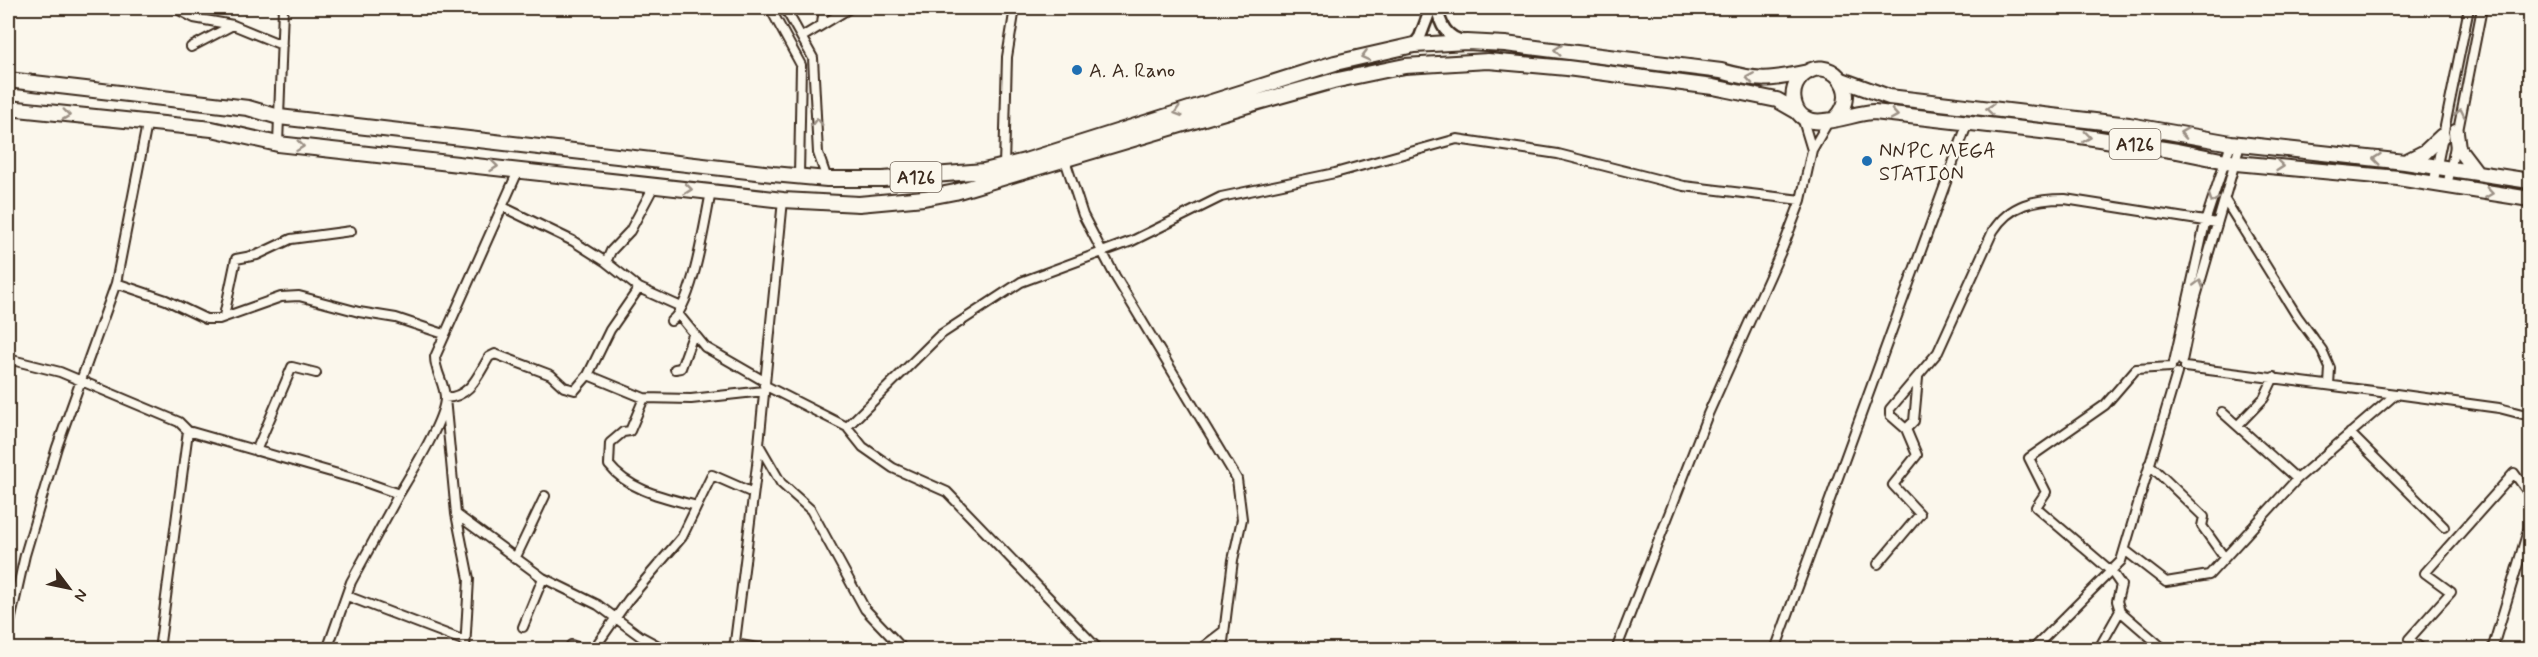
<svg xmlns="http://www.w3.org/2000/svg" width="2538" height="657" font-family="Mynerve,sans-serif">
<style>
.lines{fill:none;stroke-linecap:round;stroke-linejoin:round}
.street-casing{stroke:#3b2a1e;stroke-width:12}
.secondary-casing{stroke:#3b2a1e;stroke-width:15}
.highway-casing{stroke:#3b2a1e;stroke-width:18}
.street{stroke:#fbf7ec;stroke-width:8}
.secondary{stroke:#fbf7ec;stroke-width:10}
.highway{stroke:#fbf7ec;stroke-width:14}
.oneway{stroke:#9b9085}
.poi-dot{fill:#1f6fb2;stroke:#fbf7ec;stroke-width:2}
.labels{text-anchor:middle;stroke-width:4.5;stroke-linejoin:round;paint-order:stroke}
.shield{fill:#fbf7ec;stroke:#75685c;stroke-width:1.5}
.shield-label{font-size:18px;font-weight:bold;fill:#3b2a1e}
.poi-label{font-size:20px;fill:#3b2a1e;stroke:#fbf7ec;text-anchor:start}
</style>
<rect width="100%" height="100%" fill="#fbf7ec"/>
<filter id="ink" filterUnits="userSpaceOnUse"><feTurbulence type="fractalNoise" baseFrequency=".0167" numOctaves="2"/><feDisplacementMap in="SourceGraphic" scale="12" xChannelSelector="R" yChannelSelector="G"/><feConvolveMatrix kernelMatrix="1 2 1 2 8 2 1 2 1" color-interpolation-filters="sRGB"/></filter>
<g filter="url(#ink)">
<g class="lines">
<!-- street casing -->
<g class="street-casing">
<path id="street" d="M175,8L194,18L233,25L191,47
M770,8L801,65L799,176
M785,8L813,58L818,153L827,179
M822,24L824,8
M233,25L282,45
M802,37L850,8
M1802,117L1812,150
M278,144L283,8
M1065,160L1083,215L1115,276L1237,479L1242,519L1233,560L1222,650
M1004,166L1007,57L1015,8
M2433,185L2469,8
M2447,187L2482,8
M2225,200L2297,316L2322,350L2330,368L2329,385
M503,207L573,241L606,262L639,288L679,306V315L705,347L764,381
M606,262L611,251L630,231L654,186
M116,283L166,300L206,319H219L281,297L299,296L359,312L396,318L444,334
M224,316L236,259L257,255L291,239L351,231
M671,321C693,306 705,220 711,192
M8,359L60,372L179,422L188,431L359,480L399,494C411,474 445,420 445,398C445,384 435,372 435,357L519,169
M2182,361L2193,307L2240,145
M2174,362L2206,219L2231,143
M2185,367L2396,394
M675,369L681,368L693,335
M588,375L644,398L691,399L764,391
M1918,378L1914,421L1906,429L1890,415V409L1938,352L1993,231C2010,204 2035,199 2065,199L2217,223
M764,385L847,427L863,447L893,468L947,492L1099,650
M644,398L630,431L623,432L610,443L609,465C629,491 667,498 697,506
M2222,412L2297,479
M2238,425L2264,398L2274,377
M847,427L940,335L1021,282L1132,241L1221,197L1335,173L1457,139L1558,154L1684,186L1801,200
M2350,433L2444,527
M759,445L781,483L811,510L865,609L904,650
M256,451L292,367L316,373
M2149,464L2204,517L2202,526L2224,557
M456,514L543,578L598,605L640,636L666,650
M2126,551L2166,582L2209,575L2297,479L2396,394L2499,408L2530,416
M515,559L545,496
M1878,564L1920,514L1893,485L1917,455L1906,429
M347,596L465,641
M523,627L543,578
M8,631L25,555L57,447L116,283L147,124
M734,644L770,650
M571,645L586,650
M159,650L188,431
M327,650L351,582L399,494
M465,650L469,579L456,514L445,398C470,397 477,377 489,357L495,354L551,375L564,387L575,390L588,375L610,330L639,288
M593,650L629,599L682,537L712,475L753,493
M734,650L757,465L783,200
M1199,650L1224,631
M1616,650L1708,414L1783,247L1801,200L1812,150L1828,122
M1775,650L1968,122
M2032,650L2121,561L2177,373
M2098,650L2120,611
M2165,650L2120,611L2117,601L2121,585L2112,572L2036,507L2046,492L2029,458L2105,405L2136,369L2171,367
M2423,650L2409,639L2451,592L2425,573L2514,473L2530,495
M2492,650L2530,524"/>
</g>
<!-- secondary casing -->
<g class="secondary-casing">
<path id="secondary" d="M1437,8C1440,24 1446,38 1464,41
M1414,45L1420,37L1431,8"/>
</g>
<!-- highway casing -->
<g class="highway-casing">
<path id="highway" d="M8,80L248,108L279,117L773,174L827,179H883L984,171L1025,161L1335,63L1414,45L1467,42L1505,44L1721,71C1759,82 1770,80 1808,72
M1842,80L1889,97L2129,125L2231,143L2405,162L2530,181
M8,108L212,129L278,144L783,200L859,204L924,198L955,192L1258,102L1333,81L1405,66L1488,61L1567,68L1713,87L1777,100L1798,112
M1836,118C1864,90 1827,52 1802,76C1795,83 1792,93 1794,102C1802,139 1850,112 1874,112L2067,134L2177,151L2236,163L2398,178L2530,199
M2456,132L2458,148L2477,173
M2405,162L2425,152L2442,136"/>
</g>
<!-- street -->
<use href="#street" class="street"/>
<!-- secondary -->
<use href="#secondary" class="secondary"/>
<!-- highway -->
<use href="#highway" class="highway"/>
</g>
<!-- one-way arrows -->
<defs><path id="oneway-chevron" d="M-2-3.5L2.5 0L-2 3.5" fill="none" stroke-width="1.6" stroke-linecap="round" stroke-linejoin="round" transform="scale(1.5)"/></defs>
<g class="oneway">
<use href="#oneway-chevron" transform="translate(1558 50) rotate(-173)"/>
<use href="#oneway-chevron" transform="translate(1365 56) rotate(166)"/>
<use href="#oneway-chevron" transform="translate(1750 78) rotate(-171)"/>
<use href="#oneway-chevron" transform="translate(1990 109) rotate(-174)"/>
<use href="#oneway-chevron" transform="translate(1178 112) rotate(163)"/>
<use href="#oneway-chevron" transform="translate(2460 113) rotate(-78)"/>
<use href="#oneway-chevron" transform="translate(66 115) rotate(7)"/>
<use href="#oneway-chevron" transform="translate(1894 115) rotate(9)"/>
<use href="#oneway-chevron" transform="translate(817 122) rotate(-92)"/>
<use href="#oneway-chevron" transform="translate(2184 133) rotate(-171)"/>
<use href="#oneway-chevron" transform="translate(2087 137) rotate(8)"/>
<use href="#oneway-chevron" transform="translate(300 146) rotate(6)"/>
<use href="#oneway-chevron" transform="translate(2377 159) rotate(-174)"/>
<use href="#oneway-chevron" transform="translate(494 166) rotate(6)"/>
<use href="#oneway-chevron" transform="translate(2280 166) rotate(6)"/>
<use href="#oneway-chevron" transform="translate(688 189) rotate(6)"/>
<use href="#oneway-chevron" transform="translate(2489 193) rotate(8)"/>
<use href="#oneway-chevron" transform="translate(2213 199) rotate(110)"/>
<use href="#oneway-chevron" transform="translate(2199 284) rotate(-74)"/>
</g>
</g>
<!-- markers -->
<g class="poi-dot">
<circle cx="1077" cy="70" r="6"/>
<circle cx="1867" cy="161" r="6"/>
</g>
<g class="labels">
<!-- shield labels -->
<g class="shield">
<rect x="2109.5" y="129" width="51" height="30" rx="4.5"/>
<rect x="890.5" y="162" width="51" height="30" rx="4.5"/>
</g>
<g class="shield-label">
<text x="2135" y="150">A126</text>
<text x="916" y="183">A126</text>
</g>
<!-- poi labels -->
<g class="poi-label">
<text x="1089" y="77">A. A. Rano</text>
<text x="1879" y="157">NNPC MEGA<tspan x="1879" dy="23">STATION</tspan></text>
</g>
</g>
<!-- margin -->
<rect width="2538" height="657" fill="none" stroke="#fbf7ec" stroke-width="30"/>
<rect x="15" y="15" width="2508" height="627" fill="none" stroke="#3b2a1e" stroke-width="2" filter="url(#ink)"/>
<!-- north arrow -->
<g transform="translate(69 588) rotate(122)" stroke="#fbf7ec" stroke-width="4.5" paint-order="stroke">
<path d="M0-4.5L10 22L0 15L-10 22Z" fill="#3b2a1e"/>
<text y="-9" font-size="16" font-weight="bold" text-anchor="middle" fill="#3b2a1e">N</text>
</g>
</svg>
